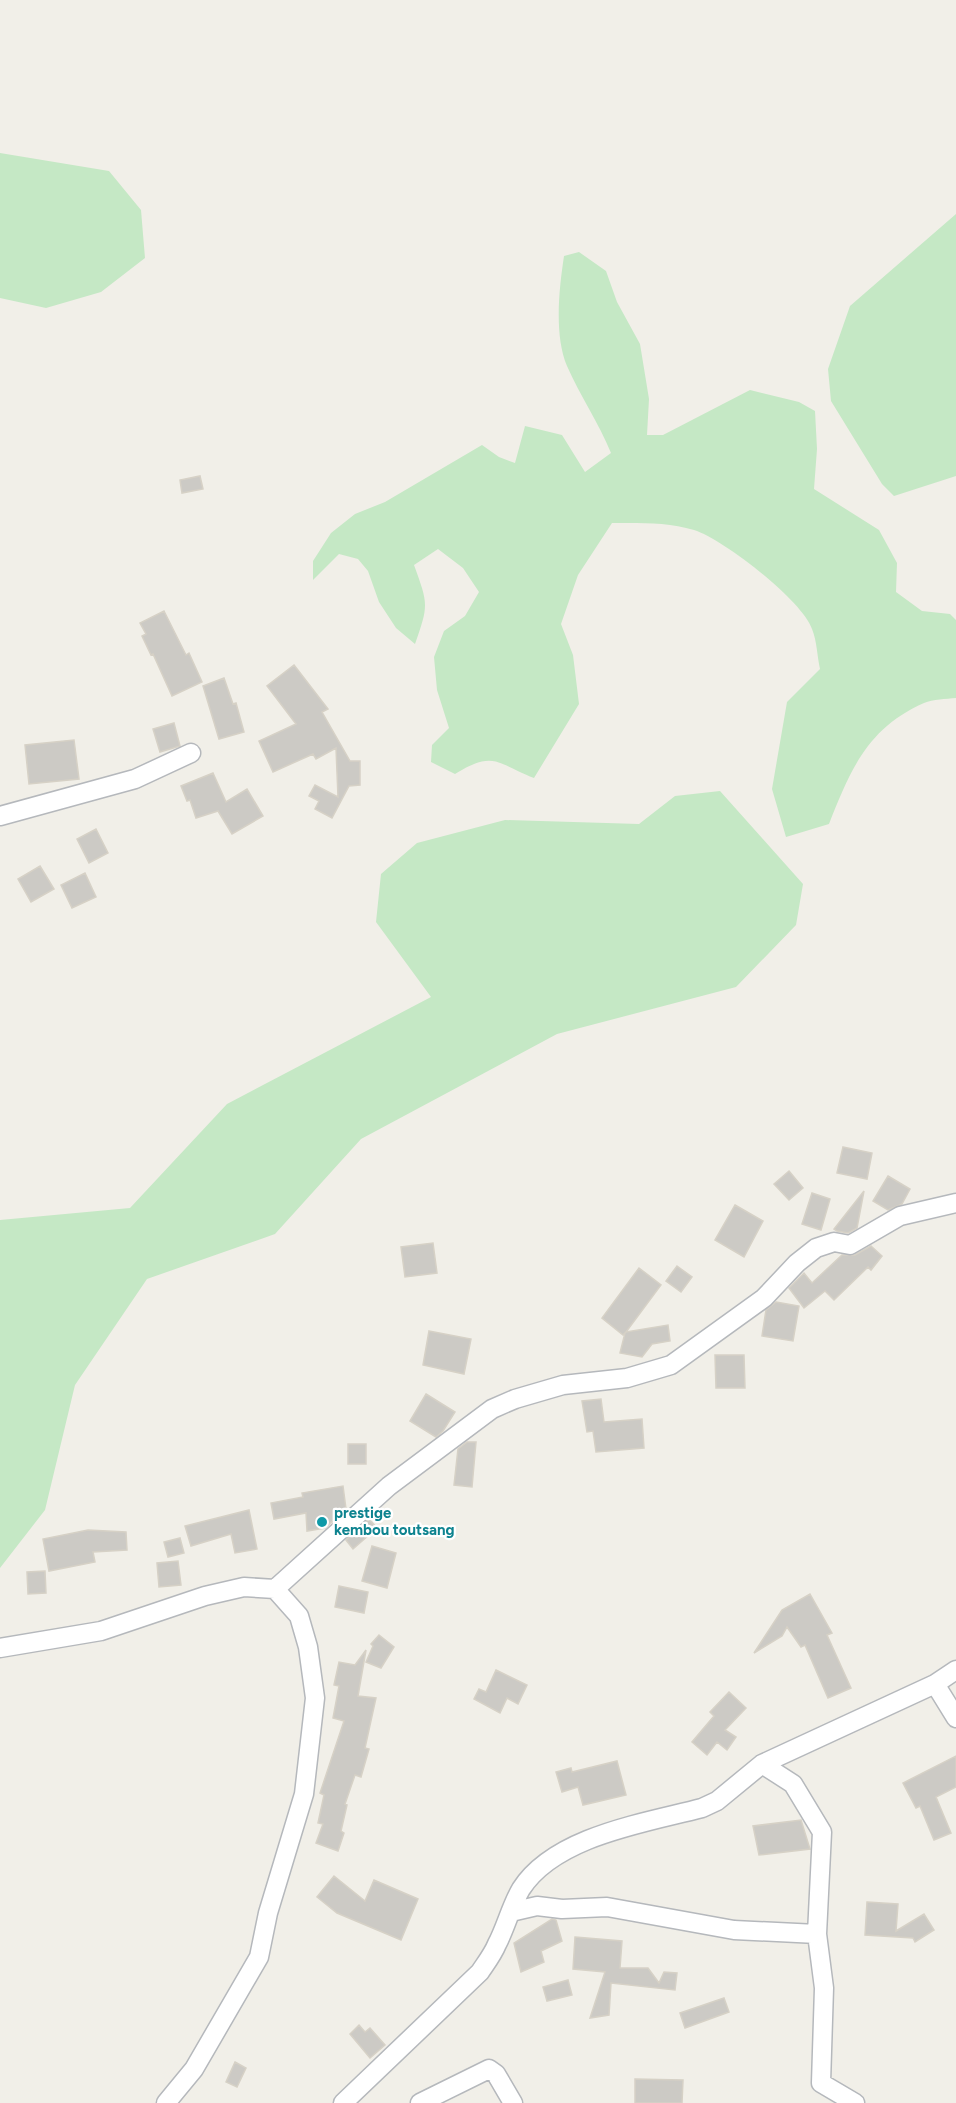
<svg xmlns="http://www.w3.org/2000/svg" width="956" height="2103" font-family="Figtree,sans-serif">
<style>
.green{fill:#c5e8c5}
.building{fill:#cccac5;stroke:#d6d1c6;stroke-width:1.5}
.lines{fill:none;stroke-linecap:round;stroke-linejoin:round}
.minor-casing{stroke:#b5b8bc;stroke-width:21}
.minor{stroke:#fff;stroke-width:18}
.culture-dot{fill:#0f9aa8;stroke:#fff;stroke-width:2}
.labels{text-anchor:middle;stroke-width:4.5;stroke-linejoin:round;paint-order:stroke}
.culture-label{font-size:15px;font-weight:bold;fill:#0d838f;stroke:#fff;text-anchor:start}
</style>
<rect width="100%" height="100%" fill="#f1efe8"/>
<!-- green -->
<path class="green" d="M0,153L109,171L141,210L145,258L101,292L46,308L0,298Z
M956,214V476L894,496L882,484L831,401L828,369L850,306Z
M579,252L606,271L617,302L640,344L649,399L647,435H663L750,390L799,402L815,411L817,449L814,489L879,530L897,563L896,592L922,611L950,614L956,620V698C946,699 933,699 924,703C867,728 850,771 829,824L786,837L772,789L787,702L820,669C817,656 817,641 812,629C802,600 723,539 694,530C668,522 639,523 612,523L578,575L561,624L573,655L579,704L534,778C496,763 494,750 455,774L431,762L432,745L449,728L437,690L434,657L444,631L465,616L479,592L463,568L438,549L414,565C428,604 429,604 415,644L396,628L379,602L368,571L358,559L339,554L313,580V561L331,533L355,514L385,502L482,445L499,457L515,463L525,426L562,435L585,472L611,453C599,423 580,396 567,366C554,335 559,289 564,256Z
M720,791L803,884L796,925L736,987L557,1034L361,1139L275,1234L147,1279L75,1385L45,1510L0,1568V1220L130,1208L227,1104L431,997L376,922L381,874L417,843L505,820L639,824L675,796Z"/>
<!-- building -->
<path class="building" d="M200,476L203,489L182,493L180,480Z
M164,611L186,655L189,653L202,682L172,696L153,654L151,655L142,636L146,634L140,623Z
M294,665L328,709L322,712L350,761H360V785L349,786L332,818L315,809L319,801L309,796L315,785L338,797L336,748L316,759L313,754L273,772L259,741L296,724L267,686Z
M224,678L233,704L236,703L244,732L219,739L203,686Z
M174,723L180,746L160,752L153,729Z
M74,740L79,779L29,784L25,745Z
M213,773L226,802L247,789L263,816L232,834L218,811L196,818L190,800L187,801L181,786Z
M96,829L108,853L89,863L77,839Z
M40,866L54,889L31,902L18,879Z
M85,873L96,897L72,908L61,885Z
M843,1147L872,1153L867,1179L837,1173Z
M789,1171L803,1188L789,1200L774,1184Z
M888,1176L910,1189L902,1204L888,1210L873,1201Z
M864,1191L857,1228L848,1233L837,1231L834,1229Z
M812,1193L830,1199L821,1230L802,1224Z
M735,1205L763,1221L744,1257L715,1240Z
M433,1243L437,1273L405,1277L401,1247Z
M871,1246L882,1256L871,1270L868,1267L834,1300L825,1291L804,1308L789,1288L804,1273L812,1283L842,1255H855Z
M677,1266L692,1277L681,1292L666,1281Z
M639,1268L661,1285L626,1332L668,1325L670,1341L652,1344L642,1357L620,1353L625,1333L623,1335L602,1318Z
M776,1302L799,1306L793,1341L762,1336L766,1310Z
M429,1331L471,1339L464,1374L423,1365Z
M715,1355H744L745,1388H716Z
M426,1394L455,1412L443,1431L436,1437L410,1421Z
M601,1399L604,1422L642,1419L644,1448L596,1452L593,1431L587,1432L582,1401Z
M467,1442H476L472,1487L454,1485L458,1449Z
M348,1444H366V1464H348Z
M343,1486L346,1509L325,1528L307,1531L306,1513L274,1519L271,1503L303,1497L302,1493Z
M249,1510L257,1549L235,1553L231,1534L191,1546L185,1526Z
M369,1519L377,1528L353,1549L346,1540Z
M88,1530L126,1532L127,1550L93,1552L95,1562L49,1571L43,1539Z
M180,1538L184,1553L168,1557L164,1542Z
M372,1546L396,1553L387,1588L362,1581Z
M178,1561L181,1585L159,1587L157,1563Z
M45,1571L46,1593L28,1594L27,1572Z
M339,1586L368,1592L364,1613L335,1607Z
M810,1594L832,1633L827,1635L851,1688L828,1698L805,1645L801,1647L787,1627L782,1636L754,1653L782,1610Z
M379,1635L394,1647L381,1668L366,1662L373,1646L371,1644Z
M366,1650L358,1696L376,1698L365,1748L369,1749L361,1777L355,1775L345,1804L347,1805L341,1831L344,1833L338,1851L316,1843L323,1824L318,1823L324,1795L320,1793L344,1721L333,1718L339,1686L334,1685L339,1662L355,1665Z
M496,1670L527,1685L518,1704L507,1698L500,1713L474,1699L479,1689L486,1692Z
M729,1692L746,1708L725,1730L736,1737L727,1750L717,1742L707,1755L692,1742L714,1716L710,1712Z
M956,1756V1787L936,1797L951,1833L934,1840L920,1806L916,1808L903,1783Z
M617,1761L626,1795L583,1805L578,1787L562,1792L556,1772L571,1768L572,1772Z
M801,1820L810,1849L759,1855L753,1826Z
M334,1876L365,1901L374,1880L418,1899L401,1940L337,1913L317,1897Z
M867,1902L898,1904L896,1931L924,1914L934,1930L915,1942L913,1938L865,1935Z
M552,1919L556,1920L562,1941L541,1951L544,1962L521,1972L514,1943Z
M575,1937L622,1941L620,1968H648L659,1983L664,1972L677,1973L675,1990L611,1983L609,2015L590,2018L605,1972L573,1969Z
M568,1980L572,1995L547,2001L543,1987Z
M724,1998L729,2012L685,2028L680,2013Z
M359,2025L365,2032L370,2028L385,2045L370,2058L350,2034Z
M235,2062L246,2068L237,2087L226,2082Z
M635,2079L683,2080L682,2103H635Z"/>
<g class="lines">
<!-- minor casing -->
<g class="minor-casing">
<path id="minor" d="M0,816L135,779L191,753
M0,1648L101,1631L205,1596L244,1587L275,1589
M935,1684L956,1718
M762,1764L793,1784L822,1832L817,1934L824,1988L821,2083L855,2103
M511,1912L537,1906L562,1909L607,1907L734,1930L817,1934
M166,2103L194,2069L259,1957L268,1913L304,1794L315,1698L308,1647L299,1616L275,1589L389,1486L492,1409L515,1399L563,1385L627,1378L671,1365L764,1298L797,1263L816,1248L834,1242L850,1245L900,1216L956,1203
M343,2103L480,1972C486,1963 493,1954 497,1944C506,1927 511,1906 521,1889C555,1836 645,1823 702,1808L717,1801L762,1764L935,1684L956,1670
M420,2103L489,2069L496,2074L513,2103"/>
</g>
<!-- minor -->
<use href="#minor" class="minor"/>
</g>
<!-- markers -->
<circle class="culture-dot" cx="322" cy="1522" r="6"/>
<g class="labels">
<!-- culture labels -->
<g class="culture-label">
<text x="334" y="1518">prestige<tspan x="334" dy="17">kembou toutsang</tspan></text>
</g>
</g>
</svg>
